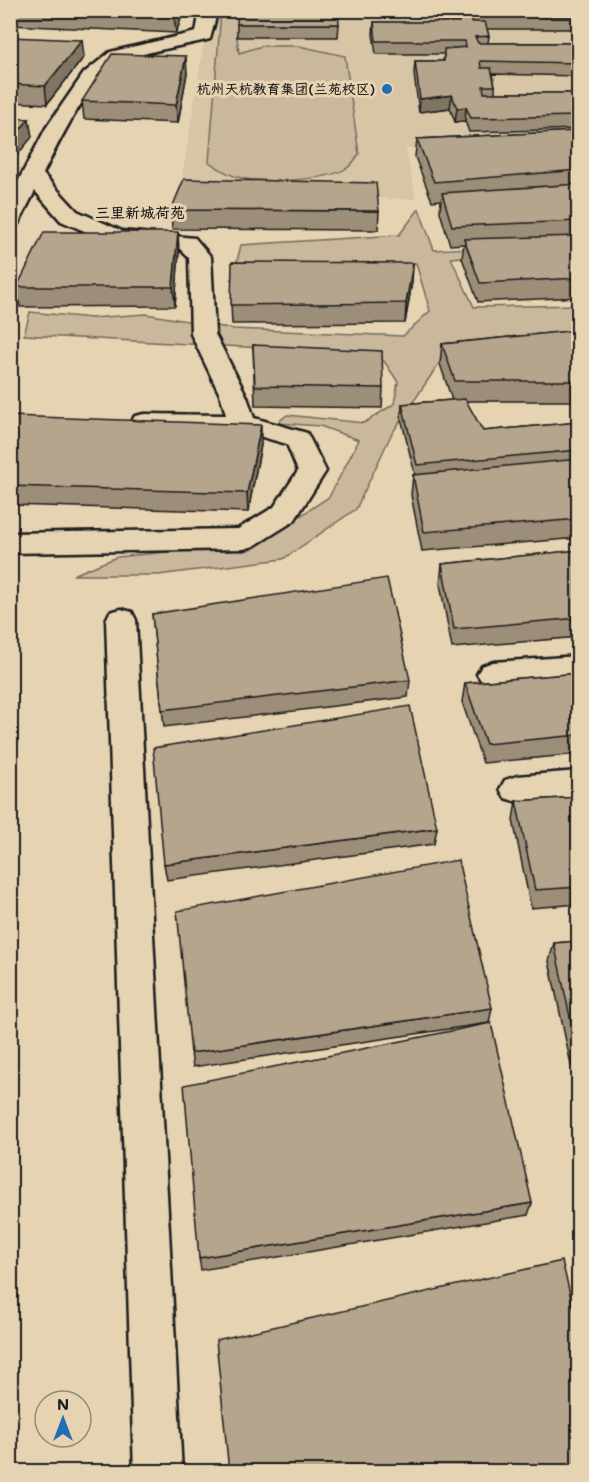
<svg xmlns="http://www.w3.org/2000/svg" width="589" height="1482" font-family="Mali,'LXGW WenKai TC',sans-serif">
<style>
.built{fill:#d7c5a6}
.green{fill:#c9b89c;stroke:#726a5c;stroke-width:1.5}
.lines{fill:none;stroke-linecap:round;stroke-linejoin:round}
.street-casing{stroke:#1c1c1c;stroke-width:5}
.street{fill:#e6d3b1;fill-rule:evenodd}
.wall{fill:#9c8e78;stroke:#1c1c1c;stroke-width:1.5}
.shaded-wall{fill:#7f7462;stroke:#1c1c1c;stroke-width:1.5}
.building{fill:#b5a58c;stroke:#1c1c1c;stroke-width:1.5}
.poi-dot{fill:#1f6fb2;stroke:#e6d3b1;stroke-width:2}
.labels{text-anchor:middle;stroke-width:6;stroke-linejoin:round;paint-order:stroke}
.far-poi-label{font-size:14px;font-weight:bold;fill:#1c1c1c;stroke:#e6d3b1;text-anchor:end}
.far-neighbourhood-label{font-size:15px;font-weight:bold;fill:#1c1c1c;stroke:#e6d3b1}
</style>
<rect width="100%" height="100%" fill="#e6d3b1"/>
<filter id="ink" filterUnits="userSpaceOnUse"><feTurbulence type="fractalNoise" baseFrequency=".0167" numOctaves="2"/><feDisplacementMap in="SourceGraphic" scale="12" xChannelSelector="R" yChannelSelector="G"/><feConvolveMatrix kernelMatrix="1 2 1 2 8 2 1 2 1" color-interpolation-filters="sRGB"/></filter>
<g filter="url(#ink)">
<!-- built -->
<path class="built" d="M209,11H578V142L406,149L416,199L179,196Z"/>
<!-- green -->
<path class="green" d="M221,11H239L237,37L239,53L262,46H299L345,56L359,154C356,158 352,165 347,168C328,181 260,184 238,177C228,175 218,168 209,162Z
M419,209L434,250L546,244L551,249L451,258L474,307L578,305V340L444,356L391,435L356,509L283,559L158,575H73L117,557L259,543L329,497L359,440L320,426L277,423L287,415L364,423L394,404L398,382L384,361L262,348L24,335L30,312L91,318L146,314L234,329L403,336L430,311L416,263L340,274L235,269L241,245L399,235Z"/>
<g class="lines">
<!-- street casing -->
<g class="street-casing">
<path id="street" d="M200,10H218L210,39C184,46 150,50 125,60C91,73 59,142 43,174L77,211L122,231L195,238L211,257L215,334L247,397L254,418L307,433L326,471L294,521L254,546L244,549L10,553V533L238,529L274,507L298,471L287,444L241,431L144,430L135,428L131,422L135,416L144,414L226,415L221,397L191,334L189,258L180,249L110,242L61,221L35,191L18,224L10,226V197L46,128L84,73L110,52L196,32Z
M121,609L132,612L136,620L182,1472H134L106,620L110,612Z
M578,656V678L493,686L482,682L477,674L482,666L493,662Z
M578,771V797L517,802L505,798L500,789L505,780L517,776Z"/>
</g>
<!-- street -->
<use href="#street" class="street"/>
</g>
<!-- wall -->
<path class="wall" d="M10,10H184L176,33L10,25Z
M454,10H573L576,16L574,29H487L489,36L488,43H579V76L493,74L495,86V93H579V129L469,132L465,121L455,122L450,108L419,112L414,74L415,61H443L444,54H376L373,34L374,22H456Z
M237,24H339L338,37H237Z
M10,37L84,57L47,104L10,102Z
M187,73L178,123L84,119L82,101Z
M579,131V297L478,302L462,258L464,244L450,245L440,212L441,200L432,201L415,157L417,139Z
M171,210L379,211L378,230L172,229Z
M179,251L175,306L20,307L17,287Z
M413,263L412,282L405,323L232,324L231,305Z
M579,330V401H466L483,431L579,422V538L422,551L411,495L413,475H415L401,418L402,404L452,400L440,364L442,344Z
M253,345L383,388L382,408L255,406Z
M10,416L261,445L248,512L10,505Z
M579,550V637L452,648L440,584L442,564Z
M152,614L410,680L408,697L164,727Z
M579,673V754L483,763L462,702L465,683Z
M579,797V904L531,908L513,820L516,801Z
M437,828L434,844L167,880L164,864Z
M579,941V1065H571L549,961L554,943Z
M492,1008L489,1023L193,1067L191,1053Z
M532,1203L528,1215L201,1270L199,1258Z"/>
<!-- shaded-wall -->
<path class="shaded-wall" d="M176,10H184L176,33L174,15Z
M82,40L84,57L47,104L45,86Z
M186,56L187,73L178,123L176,105Z
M452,95L450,108L419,112L420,99Z
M466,107L465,121L455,122L457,108Z
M29,119L32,137L10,164V142Z
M178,232L179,251L175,306L173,287Z
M413,263L412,282L405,323L406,303Z
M261,425V445L248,512L247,493Z"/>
<!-- building -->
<path class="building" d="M62,10H176L174,15Z
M238,10H338L339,24H237Z
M457,10H573L576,16H472V22H485L489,36L475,37L478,43H579V63L480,61L481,68H491L495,86H483L484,93H579V116L471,118L466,107L457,108L452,95L420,99L415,61H444V49L466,47L465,41H376L374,22H459Z
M10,37L82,40L45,86L10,84Z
M112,54L186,56L176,105L82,101Z
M10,118L29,119L10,142Z
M579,131V170L434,182L417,139Z
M184,179L376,183L379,211L171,210Z
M579,184V221L452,226L442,193Z
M44,232H178L173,287H17Z
M579,236V278L480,283L464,239Z
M232,262L413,263L406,303L231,305Z
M579,330V381H455L442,344Z
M253,345L382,351L383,388L255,386Z
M465,399L483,431L579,422V450L417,465L402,404Z
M10,416L261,425L247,493L10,486Z
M579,459V519L424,532L413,475Z
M579,550V618L454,629L442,564Z
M387,578L410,680L162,710L152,614Z
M579,673V735L486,744L465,683Z
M410,706L437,828L164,864L153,748Z
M579,797V887L535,890L516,801Z
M458,860L492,1008L191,1053L177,911Z
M579,941V1049H577L554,943Z
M491,1023L532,1203L199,1258L184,1085Z
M562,1261L579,1331V1472H229L216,1340Z"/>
</g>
<!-- markers -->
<circle class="poi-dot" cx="387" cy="89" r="6"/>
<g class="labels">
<!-- far-poi labels -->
<g class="far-poi-label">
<text x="375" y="94">杭州天杭教育集团(兰苑校区)</text>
</g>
<!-- far-neighbourhood labels -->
<g class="far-neighbourhood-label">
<text x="140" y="218">三里新城荷苑</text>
</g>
</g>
<!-- margin -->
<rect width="589" height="1482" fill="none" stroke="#e6d3b1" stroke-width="36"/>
<rect x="18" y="18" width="553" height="1446" fill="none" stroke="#1c1c1c" stroke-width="2" filter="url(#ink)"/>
<!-- north arrow -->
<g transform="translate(63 1419)"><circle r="28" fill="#e6d3b1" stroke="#958a75" stroke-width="1.5"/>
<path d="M0-4.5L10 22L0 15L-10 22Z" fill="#1f6fb2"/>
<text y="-9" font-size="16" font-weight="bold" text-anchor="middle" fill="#1c1c1c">N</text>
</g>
</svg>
